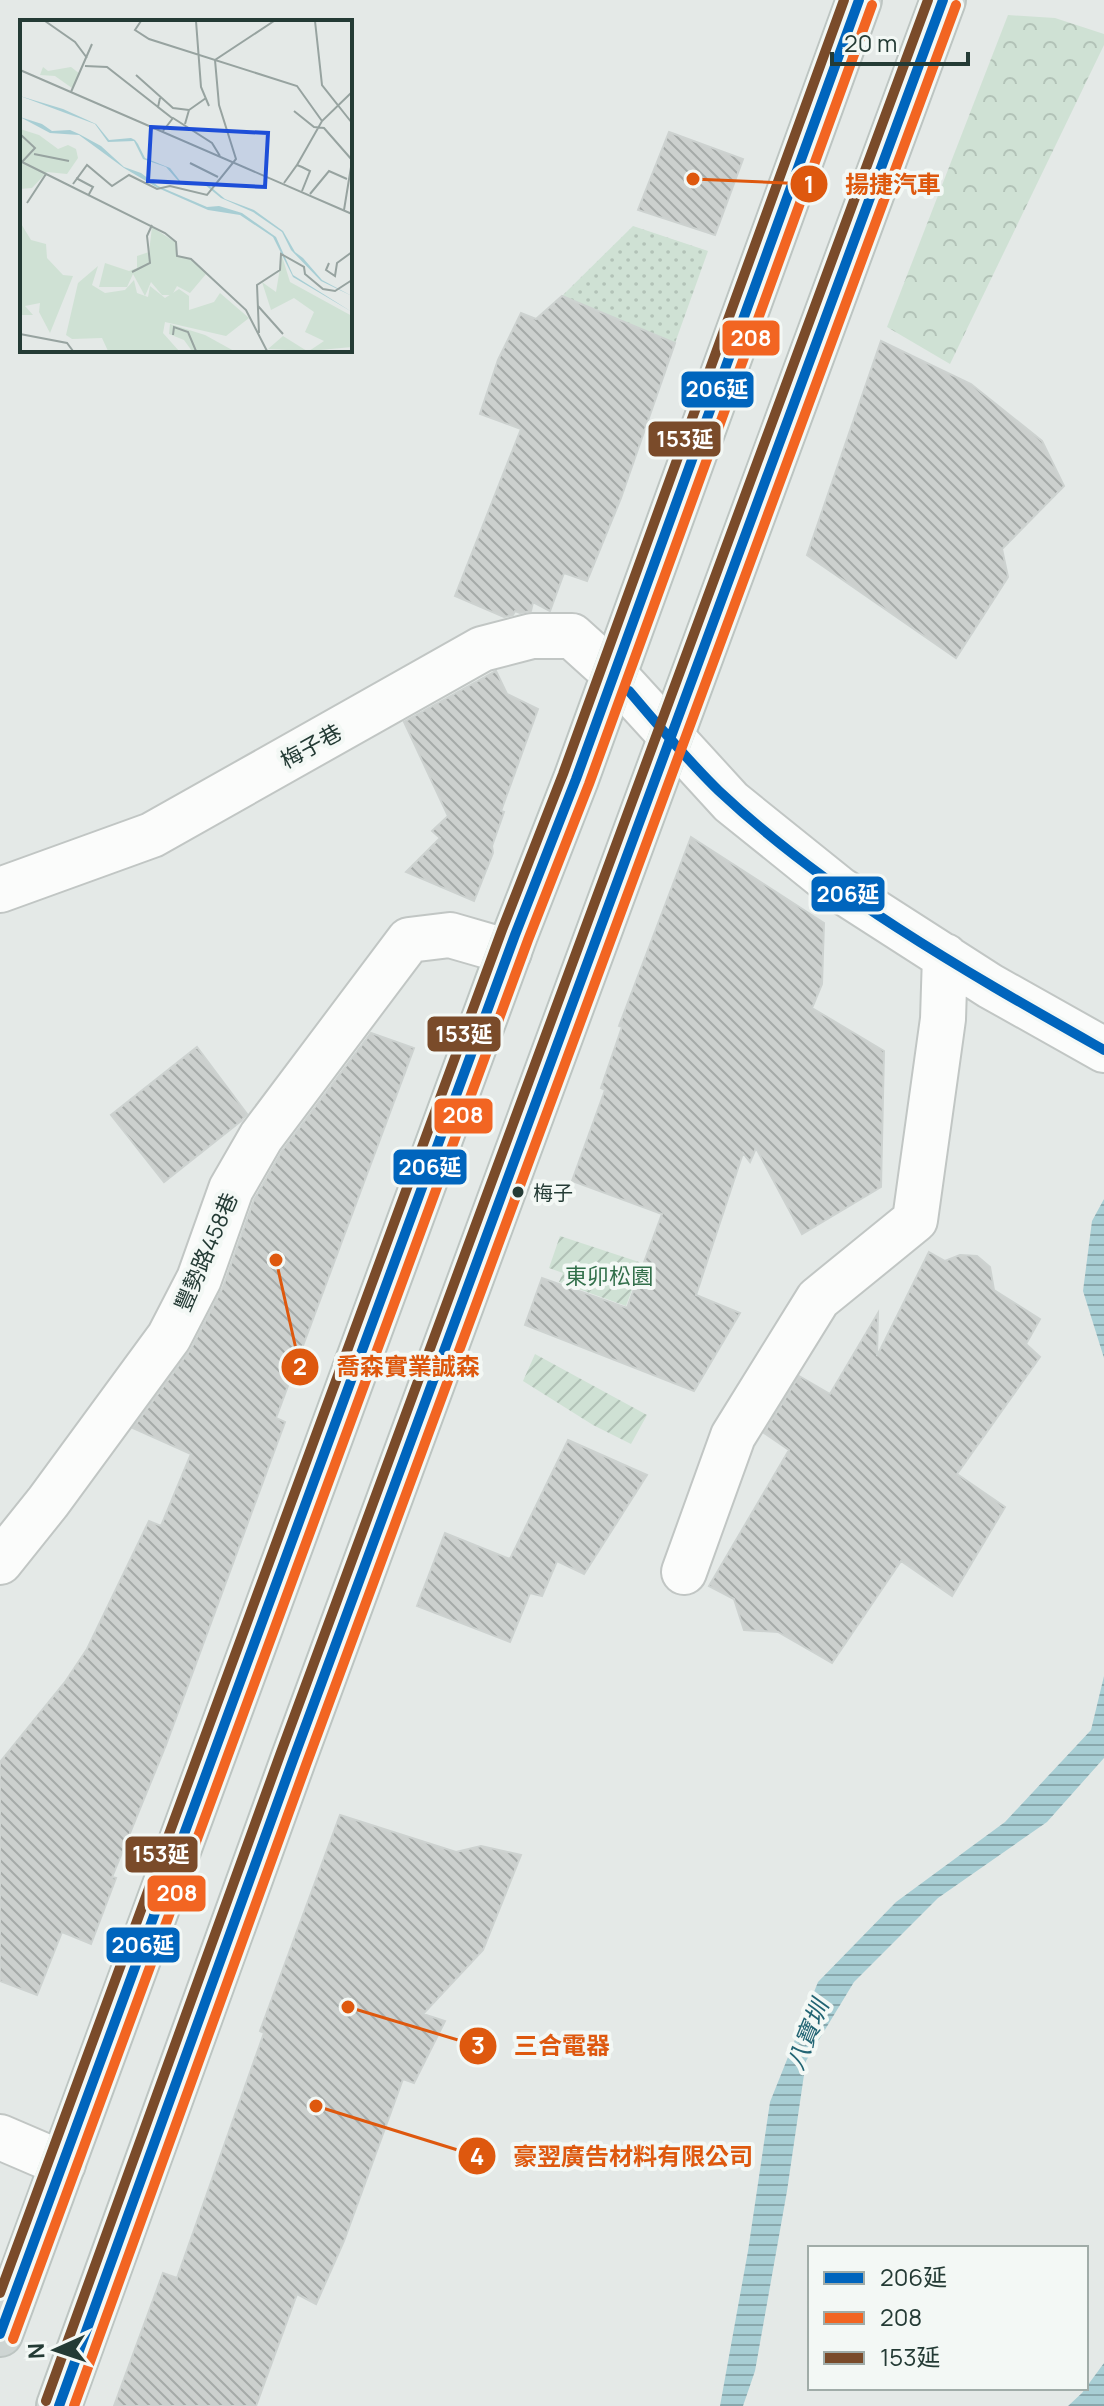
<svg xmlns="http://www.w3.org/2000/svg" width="1104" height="2406" font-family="Manrope,'Noto Sans TC',sans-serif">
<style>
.grass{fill:url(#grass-dots)}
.forest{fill:url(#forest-crowns)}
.garden{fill:url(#garden-furrows)}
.water{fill:url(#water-rules)}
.building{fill:url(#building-back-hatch);stroke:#cdd2d0;stroke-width:2}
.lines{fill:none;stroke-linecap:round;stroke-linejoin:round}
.minor-casing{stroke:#c1c6c4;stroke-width:48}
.primary-casing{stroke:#bdc5c2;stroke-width:48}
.minor{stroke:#fbfcfb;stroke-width:44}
.primary{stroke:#ced5d3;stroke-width:44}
.bus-1-casing{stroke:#f3f8f5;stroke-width:16}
.bus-2-casing{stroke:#f3f8f5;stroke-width:16}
.bus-3-casing{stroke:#f3f8f5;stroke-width:16}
.bus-1{stroke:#0065bd;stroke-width:10}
.bus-2{stroke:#f26522;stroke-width:10}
.bus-3{stroke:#7a4b2a;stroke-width:10}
.bus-dot{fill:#243b35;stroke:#f3f8f5;stroke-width:3}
.labels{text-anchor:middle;stroke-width:8;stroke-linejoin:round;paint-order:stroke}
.bus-label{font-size:20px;fill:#243b35;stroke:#f3f8f5;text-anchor:start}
.street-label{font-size:22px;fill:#243b35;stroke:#f3f8f5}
.park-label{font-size:22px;fill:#316f4a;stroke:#f3f8f5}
.water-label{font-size:24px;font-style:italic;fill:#226473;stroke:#f3f8f5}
.inset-road{fill:none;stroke:#97a3a0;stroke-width:2}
.view{fill:#1d4ed8;fill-opacity:0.15;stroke:#1d4ed8;stroke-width:4}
.inset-edge{fill:none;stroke:#243b35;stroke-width:4}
.leader{fill:none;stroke:#de580e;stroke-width:3}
.callout-dot{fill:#de580e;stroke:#f3f8f5;stroke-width:3}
.mark-label{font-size:24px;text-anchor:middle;font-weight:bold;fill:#fff}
.callout-label{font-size:24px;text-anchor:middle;font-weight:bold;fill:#de580e;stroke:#f3f8f5;stroke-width:8;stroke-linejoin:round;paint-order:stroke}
.line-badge{stroke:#f3f8f5;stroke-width:3}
.badge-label{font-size:22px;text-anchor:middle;font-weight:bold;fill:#fff}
</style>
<defs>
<pattern id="grass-dots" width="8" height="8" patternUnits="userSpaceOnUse" patternTransform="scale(2)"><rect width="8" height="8" fill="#cfe1d4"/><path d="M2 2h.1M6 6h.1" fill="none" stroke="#b2c2b7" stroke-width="1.8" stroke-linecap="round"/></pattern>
<pattern id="forest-crowns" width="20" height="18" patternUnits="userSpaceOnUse" patternTransform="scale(2)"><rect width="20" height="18" fill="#cfe1d4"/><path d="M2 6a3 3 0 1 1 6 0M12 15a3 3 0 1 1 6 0" fill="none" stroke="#b2c2b7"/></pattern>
<pattern id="garden-furrows" width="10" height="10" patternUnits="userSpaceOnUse" patternTransform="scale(2)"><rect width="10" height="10" fill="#cfe1d4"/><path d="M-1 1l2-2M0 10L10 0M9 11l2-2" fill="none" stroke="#b2c2b7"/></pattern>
<pattern id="water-rules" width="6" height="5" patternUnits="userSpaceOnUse" patternTransform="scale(2)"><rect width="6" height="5" fill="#a8ced4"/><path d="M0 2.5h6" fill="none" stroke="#89a8ad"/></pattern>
<pattern id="building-back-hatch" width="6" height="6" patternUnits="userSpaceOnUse" patternTransform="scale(2)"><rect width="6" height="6" fill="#ccd0ce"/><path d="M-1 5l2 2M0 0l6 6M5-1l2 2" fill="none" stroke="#a5aaa8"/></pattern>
</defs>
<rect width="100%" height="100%" fill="#e4e9e7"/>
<!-- grass -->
<path class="grass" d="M633,226L708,251L675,343L562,296Z"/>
<!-- forest -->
<path class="forest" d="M1008,15L1055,18L1104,34V45L950,364L887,327Z"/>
<!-- garden -->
<path class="garden" d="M560,1236L642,1263L626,1306L559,1282L563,1273L549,1268Z
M535,1354L647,1415L631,1444L593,1425L523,1381Z"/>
<!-- water -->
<path class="water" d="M1104,1199V1358L1083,1291L1092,1221Z
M1104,1676V1758L1047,1822L938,1898L854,1982L806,2061L787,2191L755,2371L743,2406H720L748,2251L770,2102L818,1982L896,1902L1005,1822L1091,1730Z
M1104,2363V2406H1068L1082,2393Z"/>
<!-- building -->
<path class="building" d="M669,132L743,159L715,235L638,210Z
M562,296L675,343L621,498L587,581L564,573L550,611L533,602L531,611L520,613L515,611L513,615L504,617L455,596L521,429L480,414L498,360L521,313L536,319Z
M881,341L971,384L1042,441L1064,486L1002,549L1008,577L956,658L807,555Z
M496,671L507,694L538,709L501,811L504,812L492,846L493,853L474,901L406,872L440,838L432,831L448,816L404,722Z
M691,837L824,923L822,984L812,1008L884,1051L881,1187L802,1234L756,1148L750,1162L743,1153L696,1295L740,1313L694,1391L525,1325L542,1278L627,1308L662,1214L572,1181L605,1090L601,1088L622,1027L619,1026Z
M371,1033L414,1048L276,1418L285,1422L166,1745L112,1877L116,1878L91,1944L62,1932L37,1995L0,1981V1762L65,1682L87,1649L149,1521L161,1526L191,1454L133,1428L191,1349L223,1287L254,1200L282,1151Z
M197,1047L247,1114L241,1121L164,1182L111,1115Z
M929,1252L945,1261L960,1255L977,1256L990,1267L994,1290L1040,1319L1026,1344L1040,1357L957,1474L1005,1507L952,1596L901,1561L832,1663L778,1632L744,1630L734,1599L709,1586L789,1450L764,1433L799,1376L830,1394L878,1313L877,1356Z
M568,1440L647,1475L584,1574L557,1561L542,1596L530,1593L510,1642L417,1606L445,1533L510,1559Z
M340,1815L456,1852L481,1846L521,1855L483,1950L423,2014L445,2021L414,2083L403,2079L344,2241L316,2304L297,2294L256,2406H114L163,2273L177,2278L264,2033L260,2031Z"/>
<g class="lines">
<!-- minor casing -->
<g class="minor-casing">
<path id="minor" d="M0,890L152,835L482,649L532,636H572L613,673L731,802L839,889L990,986L1104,1050
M0,1562L48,1502L169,1337L199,1279L231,1189L261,1137L409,940L450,935L509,952
M684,1572L733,1436L818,1299L915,1220L943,1019L945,956
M0,2137L63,2164"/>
</g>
<!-- primary casing -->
<g class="primary-casing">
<path id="primary" d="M0,2334L515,935L576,779L859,0
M59,2406L293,1760L943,0"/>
</g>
<!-- minor -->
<use href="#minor" class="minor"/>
<!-- primary -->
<use href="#primary" class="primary"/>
<!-- bus-1 casing -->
<g class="bus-1-casing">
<path id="bus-1" d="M629,691C658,725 687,760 719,791C832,897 970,974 1104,1050
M0,2334L515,935L576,779L859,0
M59,2406L293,1760L943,0"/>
</g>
<!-- bus-2 casing -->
<g class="bus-2-casing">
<path id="bus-2" d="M13,2339L528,940L589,784L872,5
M74,2406L306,1765L956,5"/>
</g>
<!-- bus-3 casing -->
<g class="bus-3-casing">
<path id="bus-3" d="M0,2293L502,930L563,774L844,0
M46,2401L280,1755L928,0"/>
</g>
<!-- bus-1 -->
<use href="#bus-1" class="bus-1"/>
<!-- bus-2 -->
<use href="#bus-2" class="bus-2"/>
<!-- bus-3 -->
<use href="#bus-3" class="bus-3"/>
</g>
<!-- markers -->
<circle class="bus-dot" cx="518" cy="1192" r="7"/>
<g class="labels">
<!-- bus labels -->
<g class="bus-label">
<text x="533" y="1200">梅子</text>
</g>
<!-- street labels -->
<g class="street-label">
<text transform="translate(311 746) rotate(-29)" y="8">梅子巷</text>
<text transform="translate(206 1252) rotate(-67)" y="8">豐勢路458巷</text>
</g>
<!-- park labels -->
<g class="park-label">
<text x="609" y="1284">東卯松園</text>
</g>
<!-- water labels -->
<g class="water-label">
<text transform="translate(808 2035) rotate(-68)" y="8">八寶圳</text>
</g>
</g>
<!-- overview -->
<g transform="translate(20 20)">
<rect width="332" height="332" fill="#e4e9e7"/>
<path d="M23,47L28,51L51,47L60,54L52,68L35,56L20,55Z" fill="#cfe1d4"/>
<path d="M0,202L11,220L26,224L27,238L43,255L53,256L30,313L19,292L20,283L5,286L13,295H0ZM262,236L270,262L332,296V327L289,331L304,321L285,312L294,292L274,278L251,290L242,262L256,272ZM78,246L72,265L85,273L105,270L114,260L117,273L128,277L130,266L145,278L159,269L169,276V290L194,282L200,273L229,298L206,316L145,302L143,313L159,331H88L82,318L52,319L46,315L58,263ZM263,316L287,331L248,329Z" fill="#cfe1d4"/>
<path d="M0,109L19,115L38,129L48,125L56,129L58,138L47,154L27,152L12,168L0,169ZM132,207L155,222L157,236L170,239L186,254L170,273L157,266L152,275H142L131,262L125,276L113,254L107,267H79L85,243L109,251L117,248V236L129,232ZM150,304L185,315L214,331H172L164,320L149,314Z" fill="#cfe1d4"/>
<path d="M0,76L43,89L76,104L89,120L111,118L115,120L118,124L125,138L150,148L161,162L186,163L205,179L234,190L263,211L275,232L283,238L302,260L332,276L301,261L271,230L262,212L233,192L201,178L184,164H161L146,147L123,139L114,121L88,122L75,104ZM0,97L22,104L32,111L50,110L59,114L81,126L104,147L121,153L138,166L187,187L199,186L222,193L256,217L273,255L332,292L273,257L253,217L220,195L188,190L138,168L104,148L59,115L30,113Z" fill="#a8ced4"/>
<path class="inset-road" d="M25,1L55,22L67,38M121,1L115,10L129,19L277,66L302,101M176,1L181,67L189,86M295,1L302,65L332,103M65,46L87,47L138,87M0,50L332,194M116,55L153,88L169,90M51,72L72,24M140,78L138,87L152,98M274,91L294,107L304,108L332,140M165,104L169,90L186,78M143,111L153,98L192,123L200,136M0,114L15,128L2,142M14,134L49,141M0,141L145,213L156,222L157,236L171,239L226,290L247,331M170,143L198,157M277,145L302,101L332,72M56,158L73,167L68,176M264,163L277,145L282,147L290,151L282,171M53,164L67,145L92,166L109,155L137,169L150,166L187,175L216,139L199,85L195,40L254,1M290,174L309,151L327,159M7,183L26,154M324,190L332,141M309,243L306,250L315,256L317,243L332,232M112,252L130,243L127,216L132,205M238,286L263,314M239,313L237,265L260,250L261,234L284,247L285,254L303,269L315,271L332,260M0,314L47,323L53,331M153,315L154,307L168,312L176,331"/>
<path class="view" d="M131,107L248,113L245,167L128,161Z"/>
<rect width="332" height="332" class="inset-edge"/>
</g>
<!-- callouts -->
<path class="leader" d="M693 179L809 184M276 1260L300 1367M348 2007L478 2046M316 2106L477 2156"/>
<g class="callout-dot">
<circle cx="693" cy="179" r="8"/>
<circle cx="276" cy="1260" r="8"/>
<circle cx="348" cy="2007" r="8"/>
<circle cx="316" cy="2106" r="8"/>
<circle cx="809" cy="184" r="20"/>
<circle cx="300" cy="1367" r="20"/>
<circle cx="478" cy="2046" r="20"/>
<circle cx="477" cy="2156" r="20"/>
</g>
<g class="mark-label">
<text x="809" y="193">1</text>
<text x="300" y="1375">2</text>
<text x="478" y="2054">3</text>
<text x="477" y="2165">4</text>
</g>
<g class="callout-label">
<text x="893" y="193">揚捷汽車</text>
<text x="408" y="1375">喬森實業誠森</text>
<text x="562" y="2054">三合電器</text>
<text x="633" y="2165">豪翌廣告材料有限公司</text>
</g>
<g class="line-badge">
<rect x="721" y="319" width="60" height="38" rx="8" fill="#f26522"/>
<rect x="680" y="370" width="75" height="39" rx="8" fill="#0065bd"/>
<rect x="647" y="420" width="75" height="38" rx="8" fill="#7a4b2a"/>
<rect x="810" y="875" width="76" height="38" rx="8" fill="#0065bd"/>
<rect x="426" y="1015" width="76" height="38" rx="8" fill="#7a4b2a"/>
<rect x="433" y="1097" width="61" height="38" rx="8" fill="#f26522"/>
<rect x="392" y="1148" width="76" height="38" rx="8" fill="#0065bd"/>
<rect x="124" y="1835" width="75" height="39" rx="8" fill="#7a4b2a"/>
<rect x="146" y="1874" width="61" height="39" rx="8" fill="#f26522"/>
<rect x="105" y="1926" width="76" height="38" rx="8" fill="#0065bd"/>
</g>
<g class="badge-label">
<text x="751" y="346">208</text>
<text x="717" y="397">206延</text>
<text x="685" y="447">153延</text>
<text x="848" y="902">206延</text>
<text x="464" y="1042">153延</text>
<text x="463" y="1123">208</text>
<text x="430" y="1175">206延</text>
<text x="161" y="1862">153延</text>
<text x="177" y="1901">208</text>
<text x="143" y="1953">206延</text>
</g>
<!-- legend -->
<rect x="808" y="2246" width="280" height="144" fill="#f3f8f5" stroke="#a0aca8" stroke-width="2"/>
<rect x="824" y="2272" width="40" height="12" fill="#0065bd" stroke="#a0aca8" stroke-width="2"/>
<text x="880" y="2286" font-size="24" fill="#243b35">206延</text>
<rect x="824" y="2312" width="40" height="12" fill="#f26522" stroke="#a0aca8" stroke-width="2"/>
<text x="880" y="2326" font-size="24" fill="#243b35">208</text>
<rect x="824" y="2352" width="40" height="12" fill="#7a4b2a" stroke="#a0aca8" stroke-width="2"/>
<text x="880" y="2366" font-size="24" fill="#243b35">153延</text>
<!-- north arrow -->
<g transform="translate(56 2350) rotate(267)" stroke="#f3f8f5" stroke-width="6" paint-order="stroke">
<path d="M0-6L14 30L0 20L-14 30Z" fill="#243b35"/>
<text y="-12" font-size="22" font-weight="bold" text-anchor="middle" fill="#243b35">N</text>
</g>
<!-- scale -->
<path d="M832 52v12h136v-12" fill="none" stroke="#243b35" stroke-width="4"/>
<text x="844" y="52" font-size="24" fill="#243b35" stroke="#f3f8f5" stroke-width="6" paint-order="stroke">20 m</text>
</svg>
